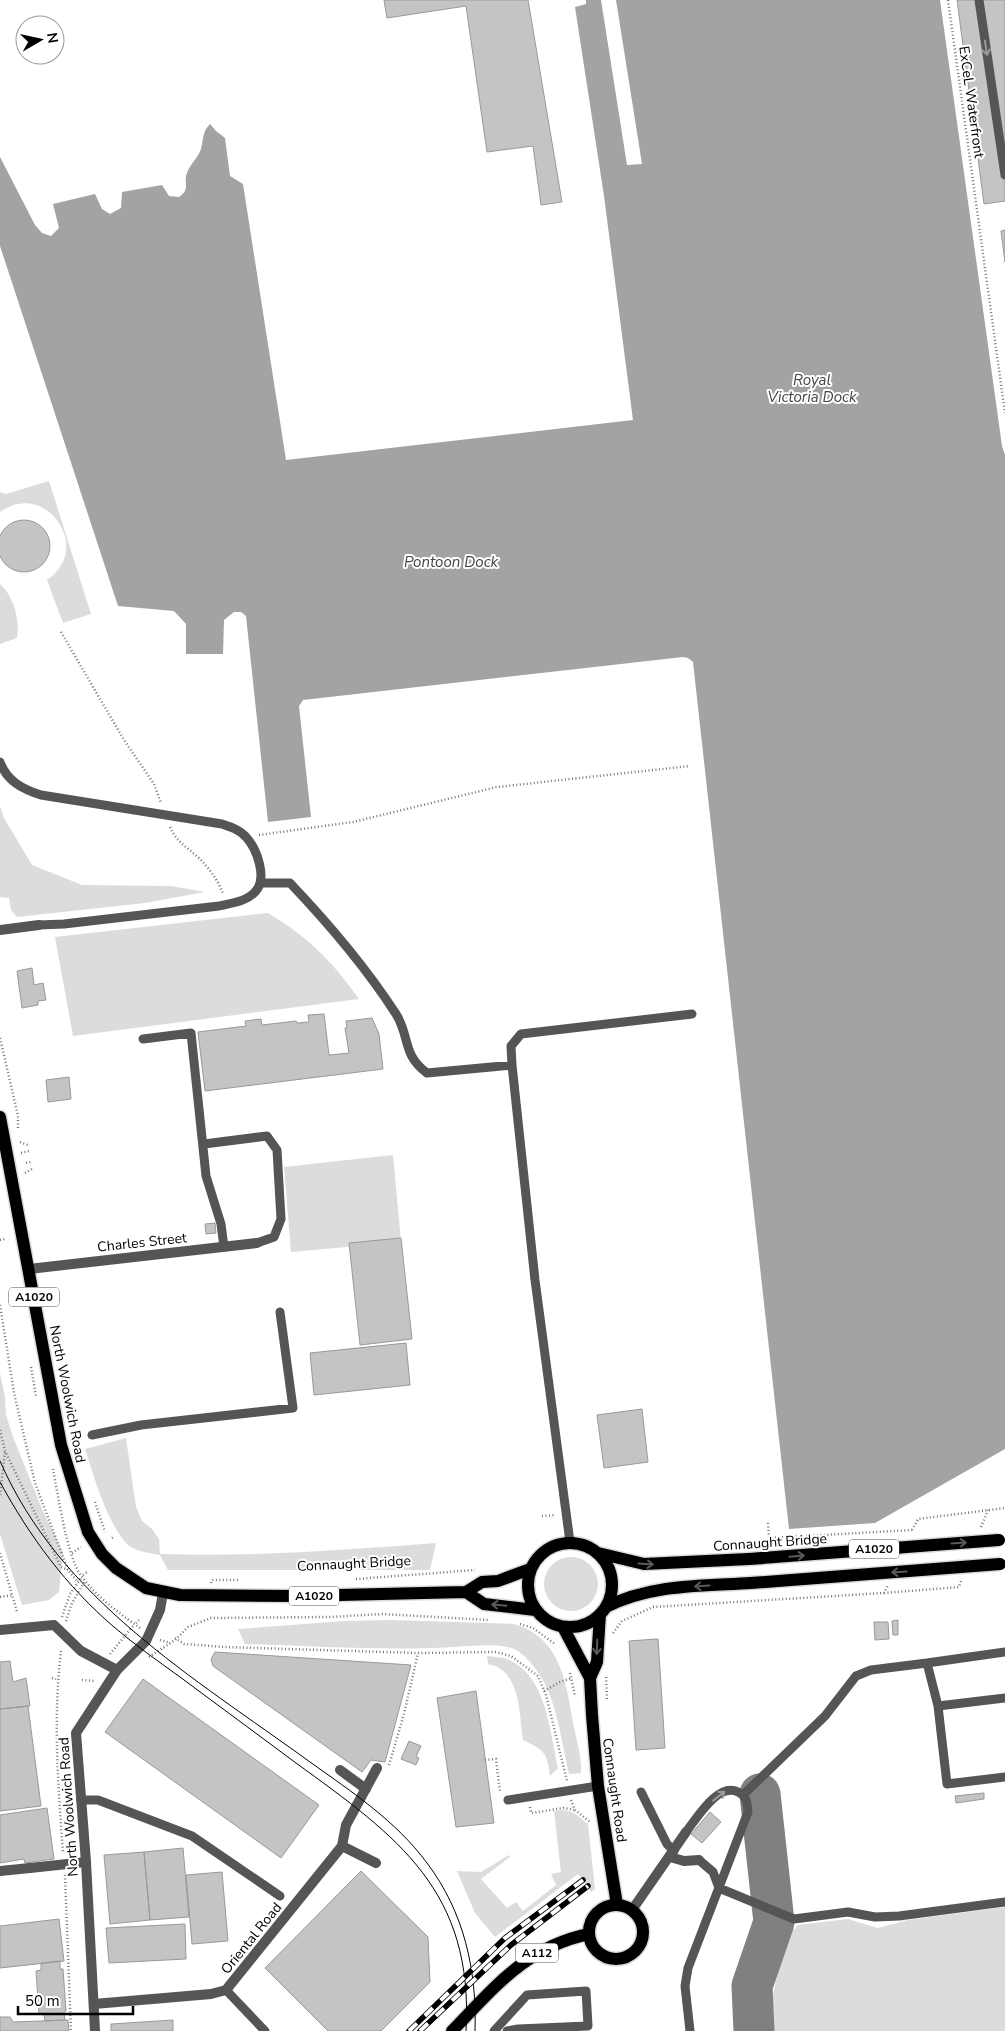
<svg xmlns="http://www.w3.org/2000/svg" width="1005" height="2031" font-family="'Nunito Sans',sans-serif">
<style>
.green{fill:#dcdcdc}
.water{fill:#a3a3a3}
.pier{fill:#fff}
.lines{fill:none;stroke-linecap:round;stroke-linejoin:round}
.taxiway{stroke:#808080;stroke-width:41}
.building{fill:#c4c4c4;stroke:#999}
.primary-casing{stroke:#dbdbdb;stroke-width:15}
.path{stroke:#777;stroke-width:2.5;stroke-dasharray:1 2.5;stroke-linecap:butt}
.service{stroke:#555;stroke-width:9}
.pedestrian{stroke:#555;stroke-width:10}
.minor{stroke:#555;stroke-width:10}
.tertiary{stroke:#555;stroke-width:10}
.primary{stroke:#000;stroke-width:12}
.tram{stroke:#000;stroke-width:1}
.rail-casing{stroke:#000;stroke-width:5.5}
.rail{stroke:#fff;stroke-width:4;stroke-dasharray:11;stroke-linecap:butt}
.primary-bridge-casing{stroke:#dbdbdb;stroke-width:15;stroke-linecap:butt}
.primary-bridge{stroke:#000;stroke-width:12}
.oneway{stroke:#999}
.oneway2{stroke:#595959}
.labels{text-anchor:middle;stroke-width:4;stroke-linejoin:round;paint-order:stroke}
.shield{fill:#fff;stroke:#4c4c4c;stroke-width:1}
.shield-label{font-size:12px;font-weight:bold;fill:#000}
.street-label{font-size:14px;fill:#000;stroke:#fff}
.water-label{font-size:15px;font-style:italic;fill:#444;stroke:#fff}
</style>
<rect width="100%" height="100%" fill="#fff"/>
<!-- green -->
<path class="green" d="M49,481L91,614L63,623L47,580C94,549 46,479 0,512V492L6,494Z
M0,584C14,596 20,621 17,638L0,644Z
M0,806L4,818L32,865L82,885L171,886L205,892L145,903L17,917L11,910L9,898L0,897Z
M268,913C308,937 332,961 359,999L73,1036L55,937Z
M393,1155L401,1242L291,1252L284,1167Z
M0,1373L5,1397L6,1415L13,1437L42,1509L63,1552L59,1592L49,1600L22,1605L0,1534Z
M126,1438L136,1507L142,1521L152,1529L159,1539L160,1554C252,1557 344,1550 436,1543L430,1570H168L160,1555C149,1553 136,1552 127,1544C108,1525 93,1474 85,1449Z
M544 1584a27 27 0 1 1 54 0a27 27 0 1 1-54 0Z
M393,1620L514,1624C562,1638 566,1684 574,1727C577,1742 582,1759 581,1773L569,1774C559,1732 556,1679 518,1651C506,1642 469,1646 454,1647C384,1651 314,1646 245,1644L238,1629L344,1621Z
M487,1656C494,1657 501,1657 507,1659C547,1675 550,1732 558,1768L550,1776C547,1752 544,1750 523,1740C519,1714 521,1670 488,1664Z
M565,1810L574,1813L588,1824L595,1889L591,1892L578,1874L495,1937L475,1913L457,1871L481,1872L509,1855L510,1857L481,1879L507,1908L516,1902L523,1911L556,1885L551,1874L561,1872L554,1811Z
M1005,1907V2031H772C768,1994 781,1963 792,1929H795L797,1925L848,1919L878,1928L908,1920Z"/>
<!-- water -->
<path class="water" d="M586,0H940L1002,446L1005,455V1449L875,1523L789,1529L693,662L688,658L683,657L303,700L299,706L311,817L268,822L246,616L241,612H234L224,620L223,654H186V624L174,611L118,606L0,246V157L35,225L42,233L51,236L59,228L53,204L95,194L102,209L110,214L121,208L122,192L162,185L169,196L179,197C191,189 183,183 187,173C190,164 198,158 201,149C204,138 202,132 210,124L216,131L225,138L230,176L243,184L286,460L633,420L604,196L575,7L586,4Z"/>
<!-- pier -->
<path class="pier" d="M601,0H616L642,164L627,165Z"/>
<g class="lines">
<!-- taxiway -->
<path class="taxiway" d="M754,2031L752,1986L774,1922L760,1794"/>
</g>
<!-- building -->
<path class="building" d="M384,0H528L562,202L541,205L533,146L487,152L466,6L387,18Z
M957,0H1005V201L984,204Z
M1005,230V262L1001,231Z
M-2 546a26 26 0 1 1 52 0a26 26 0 1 1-52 0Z
M32,968L34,985L43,983L46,1000L38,1001V1005L22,1008L17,971Z
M324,1014L329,1055L349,1053L345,1028H347L346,1021L372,1018L379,1034L383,1069L205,1091L198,1032L246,1026L245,1021L261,1019L262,1025L296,1021L297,1023L309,1022L308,1015Z
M69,1077L71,1099L48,1102L46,1080Z
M215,1223L216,1233L206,1234L205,1224Z
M401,1238L412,1339L360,1345L349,1243Z
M406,1343L410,1385L314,1395L310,1353Z
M642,1409L648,1462L604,1468L597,1415Z
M898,1620V1635H893L892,1621Z
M874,1622H888L889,1639L875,1640Z
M656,1639H658L665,1748L636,1750L629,1641Z
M215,1652L411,1665L385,1762L371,1760L362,1772L213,1666L211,1659Z
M10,1661L13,1682L26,1678L30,1706L0,1709V1662Z
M143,1679L319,1805L281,1858L105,1732Z
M476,1691L494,1823L456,1827L437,1698Z
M28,1706L41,1806L0,1811V1709Z
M409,1741L421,1746L416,1757L419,1758L416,1765L401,1759Z
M984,1793V1799L956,1803L955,1796Z
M47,1808L54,1859L25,1863L24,1859L0,1863V1815Z
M710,1812L721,1822L702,1843L691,1834Z
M183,1848L189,1917L150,1920L144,1852Z
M144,1852L150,1920L110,1924L104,1855Z
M361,1871L428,1937L430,1982L381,2031H328L265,1968Z
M222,1872L228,1941L192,1944L186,1875Z
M59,1919L64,1961L0,1968V1926Z
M185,1924L186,1959L109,1963L106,1928Z
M60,1961V1969H63L66,2011L64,2012L65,2020L45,2021L44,2014H39L36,1971L41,1970V1963Z
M0,2017H10L13,2022L68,2020L69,2031H0Z
M173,2020V2031H111V2024Z"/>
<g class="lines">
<!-- primary casing -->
<g class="primary-casing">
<path id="primary" d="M0,1117L61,1445L88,1532L102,1554L116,1568L146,1588L180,1595L297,1596L466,1592L482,1582L498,1581L530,1569
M528 1585a42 42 0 1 1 84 0a42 42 0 1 1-84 0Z
M598,1553L644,1564L749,1559
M466,1592L484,1604L535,1610
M606,1607C651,1584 702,1586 751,1583
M600,1614L597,1662L590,1678L592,1715L598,1786L617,1905
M563,1627L590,1678
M589 1932a27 27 0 1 1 54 0a27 27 0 1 1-54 0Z
M452,2031C495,1987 526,1947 589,1934"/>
</g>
<!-- path -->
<path class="path" d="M948,0L1005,413
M61,632L124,740L154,784L161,803
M170,827C176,842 191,850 202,861C211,871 219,882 223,894
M259,835L353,822L497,787L690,766
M0,1038L18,1116V1130
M20,1142L28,1145
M21,1153L29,1151
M26,1163L31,1162
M25,1173L32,1169
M0,1240L5,1239
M0,1305L14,1393L35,1483L68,1570L78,1582
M31,1367L36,1396
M0,1430L5,1451L61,1567L68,1570
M53,1469C58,1495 67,1555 80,1574C94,1595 119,1613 140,1628
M0,1495L5,1452
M95,1502L105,1532
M542,1516L556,1515
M768,1523L769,1538L912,1530
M981,1527L988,1510
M912,1530L918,1519L1005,1508
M112,1538L115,1536
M0,1553L17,1612
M72,1553L81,1547
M83,1575L87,1572
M356,1579L475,1570
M211,1583L212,1580H238
M884,1593L959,1587L961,1581
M0,1597L13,1595
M62,1617L70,1594L81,1578
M66,1621L72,1603L85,1581
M136,1623L139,1620
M520,1624L533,1628L555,1644
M613,1633L622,1621L653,1607L884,1593L888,1585
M175,1638L184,1644L224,1647L418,1653L496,1652L511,1656L538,1676L546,1695L567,1781
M160,1640L170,1643
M61,1651C53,1717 58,1785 63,1852
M110,1654L133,1626
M149,1657L175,1640L188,1627L211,1618L330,1617L382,1614L489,1620
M570,1673L575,1696
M606,1677L607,1699
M52,1678L56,1679
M82,1680L95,1681
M544,1691L560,1682L572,1678
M485,1760L496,1759L500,1792
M389,1765L404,1714L418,1653
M571,1800L575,1810L590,1822
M530,1807L531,1813L564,1808L574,1810
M65,1875L71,2031"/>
<!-- service -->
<path class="service" d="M979,0L1005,175
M0,762C7,781 22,789 41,795L222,824C231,827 240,830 246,837C257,849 268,879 255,892C246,902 231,903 219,906L64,924L39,925
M260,883H290C329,924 365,966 396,1014C410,1036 402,1055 427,1073L512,1065L535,1280L570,1542
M143,1039L191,1033L206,1176L221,1224L224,1247
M512,1065L511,1046L521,1034L692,1014
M204,1144L267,1136L277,1150L281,1219L274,1237L257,1243
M92,1435L141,1425L293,1408L280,1312
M927,1663L1005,1652
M938,1706L1005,1698
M641,1792L667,1844L674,1851
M743,1795L825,1716L856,1676L871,1670L927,1663L938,1706L947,1784L1005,1777
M81,1800H98L192,1836L280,1896
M508,1800L598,1786
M686,1832C697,1818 718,1782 738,1792C747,1796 747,1803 748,1812L688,1968L685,1986L690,2031
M699,1860L713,1872L719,1888L794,1919L848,1912L875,1917L899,1916L1005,1902
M226,1990L265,2031
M494,2031L527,1995L586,1991L588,2026L518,2029L507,2031"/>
<!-- pedestrian -->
<path class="pedestrian" d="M0,1871L30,1868"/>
<!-- minor -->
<path class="minor" d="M0,930L39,925
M29,1269L257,1243
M0,1630L54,1625L81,1651L117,1670
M340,1770L366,1789
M342,1846L376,1863
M670,1857L684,1861L699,1860
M30,1868L86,1862
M632,1910L686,1832
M94,2004L211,1994L226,1990L342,1846L346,1825L377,1768"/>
<!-- tertiary -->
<path class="tertiary" d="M95,2031L86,1862L76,1733L117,1670L146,1641L160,1610L163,1593"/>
<!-- primary -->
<use href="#primary" class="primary"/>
<!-- tram -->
<path class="tram" d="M0,1461C60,1599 193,1677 310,1762C352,1792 396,1821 427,1863C464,1912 477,1970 475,2031
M0,1482C30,1537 66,1586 114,1627C135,1645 158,1661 180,1677C219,1706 257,1734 296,1763C398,1837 474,1891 466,2031"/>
<!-- rail casing -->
<g class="rail-casing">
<path id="rail" d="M409,2031L505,1938L583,1880
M420,2031L511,1945L588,1886"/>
</g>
<!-- rail -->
<use href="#rail" class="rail"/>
<!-- primary-bridge casing -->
<g class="primary-bridge-casing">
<path id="primary-bridge" d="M749,1559L999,1540
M751,1583L1000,1564"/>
</g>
<!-- primary-bridge -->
<use href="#primary-bridge" class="primary-bridge"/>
</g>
<!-- one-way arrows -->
<defs><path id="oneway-shaft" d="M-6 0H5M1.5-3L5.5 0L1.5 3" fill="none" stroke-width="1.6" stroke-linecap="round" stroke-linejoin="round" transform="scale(1.25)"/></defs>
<g class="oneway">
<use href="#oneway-shaft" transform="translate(986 48) rotate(82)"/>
<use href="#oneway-shaft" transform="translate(719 1796) rotate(-38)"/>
</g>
<g class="oneway2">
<use href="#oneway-shaft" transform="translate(959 1543) rotate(-4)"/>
<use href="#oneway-shaft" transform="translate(797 1556) rotate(-5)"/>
<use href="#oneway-shaft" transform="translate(646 1564) rotate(4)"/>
<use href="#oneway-shaft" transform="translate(899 1572) rotate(176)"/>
<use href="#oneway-shaft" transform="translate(702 1586) rotate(176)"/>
<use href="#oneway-shaft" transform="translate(499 1605) rotate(-175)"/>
<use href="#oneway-shaft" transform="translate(597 1647) rotate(92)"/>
</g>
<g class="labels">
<!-- shield labels -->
<g class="shield">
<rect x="9" y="1287.5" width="50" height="19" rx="4"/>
<rect x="849" y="1539.5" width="50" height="19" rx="4"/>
<rect x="289" y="1586.5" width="50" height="19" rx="4"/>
<rect x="516" y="1943.5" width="42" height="19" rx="4"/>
</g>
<g class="shield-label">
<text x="34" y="1301">A1020</text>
<text x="874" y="1553">A1020</text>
<text x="314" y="1600">A1020</text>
<text x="537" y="1957">A112</text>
</g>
<!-- street labels -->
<g class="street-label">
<text transform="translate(972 102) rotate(82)" y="5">ExCeL Waterfront</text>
<text transform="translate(142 1242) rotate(-6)" y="5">Charles Street</text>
<text transform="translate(68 1394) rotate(79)" y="5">North Woolwich Road</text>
<text transform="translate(770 1542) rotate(-4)" y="5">Connaught Bridge</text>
<text transform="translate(354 1563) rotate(-3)" y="5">Connaught Bridge</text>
<text transform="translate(615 1790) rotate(82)" y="5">Connaught Road</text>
<text transform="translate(68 1807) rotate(-94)" y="5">North Woolwich Road</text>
<text transform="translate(251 1938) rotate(-51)" y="5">Oriental Road</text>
</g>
<!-- water labels -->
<g class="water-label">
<text x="812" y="385">Royal<tspan x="812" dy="17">Victoria Dock</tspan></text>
<text x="451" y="567">Pontoon Dock</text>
</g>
</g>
<!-- north arrow -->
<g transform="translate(40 40) rotate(81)"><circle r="24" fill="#ffffff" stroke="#999999"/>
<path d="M0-4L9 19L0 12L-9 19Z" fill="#000000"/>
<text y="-8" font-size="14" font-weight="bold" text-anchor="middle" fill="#000000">N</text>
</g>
<!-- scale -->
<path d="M18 2006v8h115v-8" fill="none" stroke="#000000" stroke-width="2.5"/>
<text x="25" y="2006" font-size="15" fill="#000000" stroke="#ffffff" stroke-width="4" paint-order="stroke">50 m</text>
</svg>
